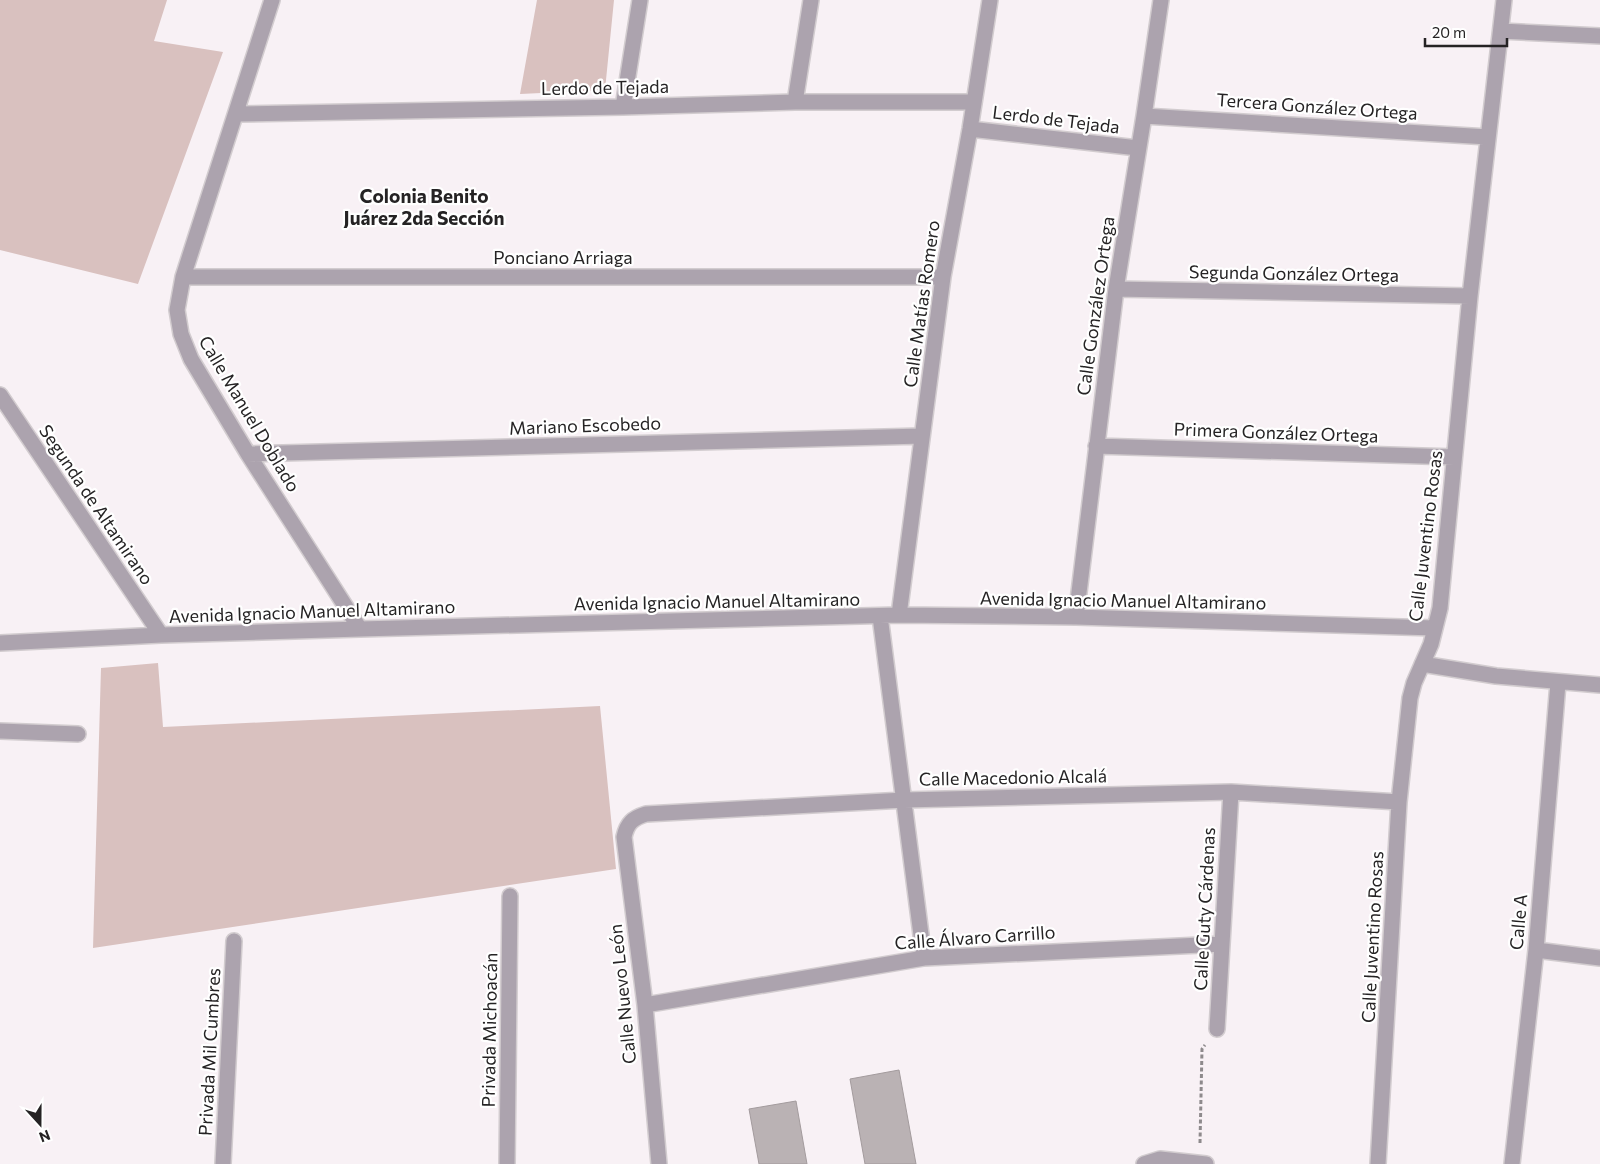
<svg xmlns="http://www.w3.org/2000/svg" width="1600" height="1164" font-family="Commissioner,sans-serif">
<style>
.green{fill:#d9c1bf}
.building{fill:#bab2b4;stroke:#a39b9d}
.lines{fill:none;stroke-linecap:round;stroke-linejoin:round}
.minor-casing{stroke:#d2cccf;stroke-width:18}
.path{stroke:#8e8a8c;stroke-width:3;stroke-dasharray:4 2.5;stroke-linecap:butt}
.minor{stroke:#aca3ae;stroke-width:15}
.labels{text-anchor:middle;stroke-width:4.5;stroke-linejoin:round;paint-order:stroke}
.street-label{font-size:18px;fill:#252324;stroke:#fff}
.neighbourhood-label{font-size:19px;font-weight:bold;fill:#252324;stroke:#fff}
</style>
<rect width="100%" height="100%" fill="#f8f1f5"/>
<!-- green -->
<path class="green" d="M0,0H167L154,41L223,52L138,284L0,250Z
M537,0H614L605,90L520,94Z
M158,663L163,727L600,706L616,869L93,948L101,668Z"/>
<!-- building -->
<path class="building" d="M899,1070L916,1164H865L850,1079Z
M796,1101L807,1164H759L749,1109Z"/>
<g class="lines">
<!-- minor casing -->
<g class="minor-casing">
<path id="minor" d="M272,0L183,277L177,310L181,334L191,359L248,454L360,629
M1501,31L1600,36
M795,102L811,0
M623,107L640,0
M237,114L623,107L795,102H973
M1144,116L1488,137
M970,129L1138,148
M183,277H943
M1116,289L1470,296
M0,395L161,635
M1096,446L1454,457
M248,454L922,436
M899,615L943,277L970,129L990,0
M880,616L924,958
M1076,617L1116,289L1144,116L1161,0
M0,643L161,635L360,629L899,615L1076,617L1435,628
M1422,664L1496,676L1600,685
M0,731L78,734
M1536,950L1600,958
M645,1005L924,958L1222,944
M1217,1029L1231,792
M223,1164L234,941
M507,1164L510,896
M659,1164L645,1005L624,837C627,823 633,818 646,814L904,800L1231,792L1399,802
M1144,1164L1160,1159L1206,1164
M1378,1164L1399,802L1410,698L1414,683L1431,644L1440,608L1470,296L1504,0
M1512,1164L1536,950L1558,683"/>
</g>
<!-- path -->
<path class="path" d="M1200,1143L1202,1049L1205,1045"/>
<!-- minor -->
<use href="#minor" class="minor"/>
</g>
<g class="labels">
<!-- street labels -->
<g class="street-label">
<text transform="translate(605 88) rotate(-1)" y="6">Lerdo de Tejada</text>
<text transform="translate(1317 107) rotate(4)" y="6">Tercera González Ortega</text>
<text transform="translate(1056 120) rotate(7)" y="6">Lerdo de Tejada</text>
<text x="563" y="264">Ponciano Arriaga</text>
<text transform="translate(1294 274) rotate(1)" y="6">Segunda González Ortega</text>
<text transform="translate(922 304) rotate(-82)" y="6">Calle Matías Romero</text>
<text transform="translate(1096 306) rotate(-82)" y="6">Calle González Ortega</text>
<text transform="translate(249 414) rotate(59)" y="6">Calle Manuel Doblado</text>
<text transform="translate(585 426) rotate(-2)" y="6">Mariano Escobedo</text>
<text transform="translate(1276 433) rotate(2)" y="6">Primera González Ortega</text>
<text transform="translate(96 505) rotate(56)" y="6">Segunda de Altamirano</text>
<text transform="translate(1426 536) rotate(-83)" y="6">Calle Juventino Rosas</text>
<text transform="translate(1123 601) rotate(1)" y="6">Avenida Ignacio Manuel Altamirano</text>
<text transform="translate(717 602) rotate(-1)" y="6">Avenida Ignacio Manuel Altamirano</text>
<text transform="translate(312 612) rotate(-2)" y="6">Avenida Ignacio Manuel Altamirano</text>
<text transform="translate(1013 778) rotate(-1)" y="6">Calle Macedonio Alcalá</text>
<text transform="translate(1205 909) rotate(-87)" y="6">Calle Guty Cárdenas</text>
<text transform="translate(1519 922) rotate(-85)" y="6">Calle A</text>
<text transform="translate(1373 937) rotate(-87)" y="6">Calle Juventino Rosas</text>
<text transform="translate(975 938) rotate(-4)" y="6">Calle Álvaro Carrillo</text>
<text transform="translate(623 994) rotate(-96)" y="6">Calle Nuevo León</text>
<text transform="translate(490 1030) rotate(-89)" y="6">Privada Michoacán</text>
<text transform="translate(210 1052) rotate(-87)" y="6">Privada Mil Cumbres</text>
</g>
<!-- neighbourhood labels -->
<g class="neighbourhood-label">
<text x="424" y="203">Colonia Benito<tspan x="424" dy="22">Juárez 2da Sección</tspan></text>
</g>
</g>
<!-- north arrow -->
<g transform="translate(40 1124) rotate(159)" stroke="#ffffff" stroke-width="4" paint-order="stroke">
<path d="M0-4L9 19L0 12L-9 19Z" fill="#252324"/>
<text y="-8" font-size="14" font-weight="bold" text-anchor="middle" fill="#252324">N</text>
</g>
<!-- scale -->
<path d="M1425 38v8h82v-8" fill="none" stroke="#252324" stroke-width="2.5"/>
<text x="1432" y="38" font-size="15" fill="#252324" stroke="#ffffff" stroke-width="4" paint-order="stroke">20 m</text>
</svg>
